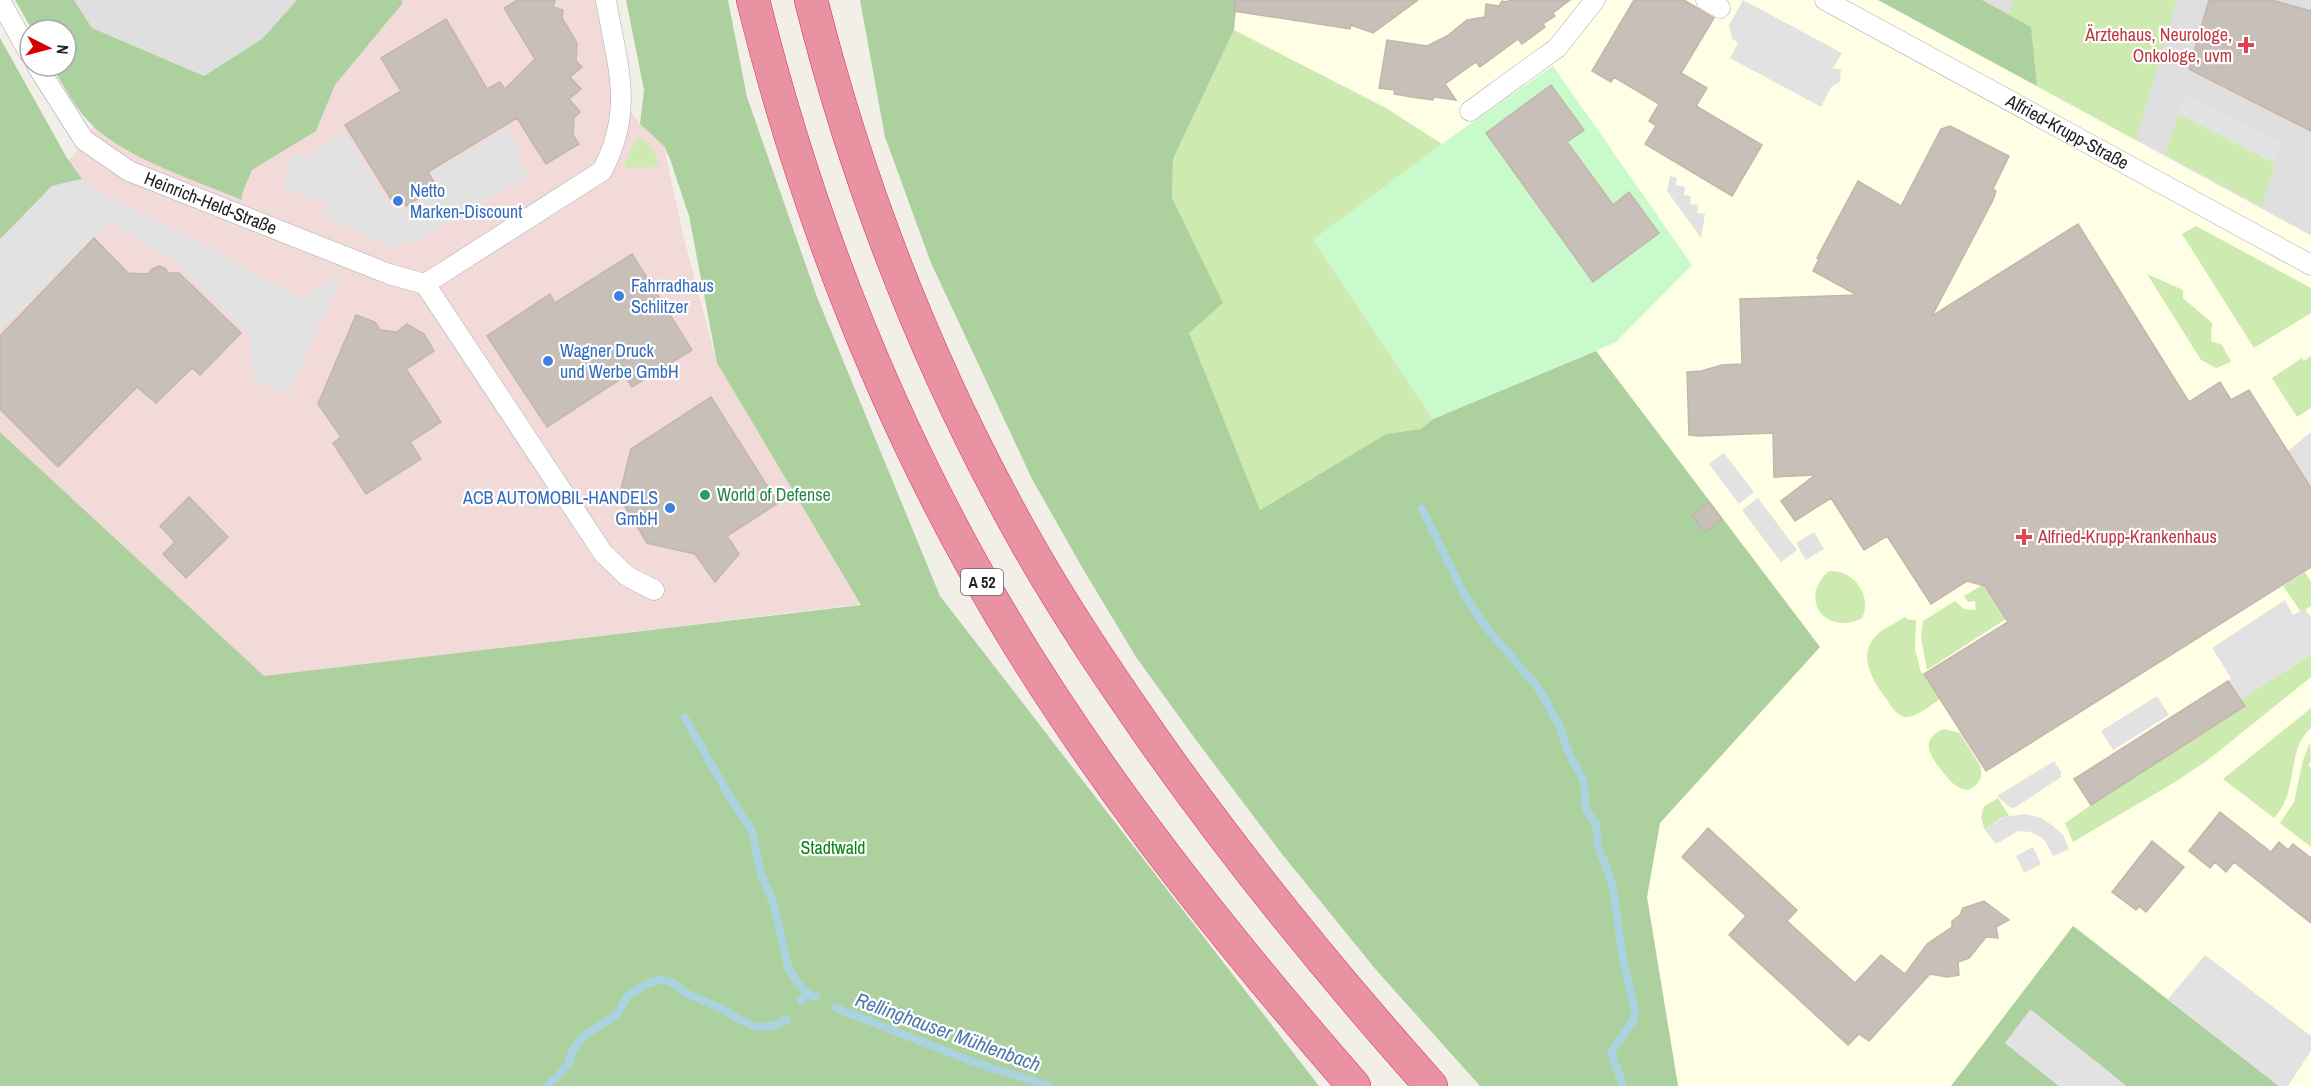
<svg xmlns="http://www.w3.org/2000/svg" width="2311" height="1086" font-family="'Archivo Narrow',sans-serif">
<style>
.residential{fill:#e0dfdf}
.commercial{fill:#f2dad9}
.education{fill:#ffffe5}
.grass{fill:#cdebb0}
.forest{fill:#add19e}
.park{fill:#c8facc}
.parking{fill:#e2e2e2}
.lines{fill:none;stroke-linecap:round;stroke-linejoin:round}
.stream{stroke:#aad3df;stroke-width:8}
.building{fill:#c7bfb8;stroke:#c4b6ab;stroke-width:1.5}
.street-casing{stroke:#a9a9a9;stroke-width:21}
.highway-casing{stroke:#dc2a67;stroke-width:34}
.street{stroke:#fff;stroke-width:20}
.highway{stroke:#e892a2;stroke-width:33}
.health-dot{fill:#e0444e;stroke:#fff;stroke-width:2}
.shop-dot{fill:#3f7fe0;stroke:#fff;stroke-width:2}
.leisure-dot{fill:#2e9e5b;stroke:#fff;stroke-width:2}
.labels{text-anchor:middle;stroke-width:4.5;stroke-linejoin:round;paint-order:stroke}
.shield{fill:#fff;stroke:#646464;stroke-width:1.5}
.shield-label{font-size:16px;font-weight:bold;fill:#222}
.health-label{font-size:18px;fill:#be3a42;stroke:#fff;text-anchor:end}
.street-label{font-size:18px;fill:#222;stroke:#fff}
.shop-label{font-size:18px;fill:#366cbe;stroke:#fff;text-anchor:start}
.leisure-label{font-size:18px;fill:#27864d;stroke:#fff;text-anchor:start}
.park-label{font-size:18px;fill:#0c8416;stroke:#fff}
.water-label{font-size:20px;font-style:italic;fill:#4a7aab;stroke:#fff}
</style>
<rect width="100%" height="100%" fill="#f2efe9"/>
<!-- residential -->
<path class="residential" d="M74,0H297L262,39L204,76L92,28Z
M1982,0H2311V235L2037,86L2031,27Z"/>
<!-- commercial -->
<path class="commercial" d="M402,0H603L621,98L640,124L664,146L683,235L717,363L861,604L262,677L0,432V235L79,149L93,126L127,151L242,194L252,170L316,131L335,85L402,4Z"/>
<!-- education -->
<path class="education" d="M1237,0H1878L2311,236V1086H2279L2074,926L1951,1086H1678L1647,897L1660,823L1820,647L1596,351L1616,342L1553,66L1442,144L1386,108L1234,30Z"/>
<!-- grass -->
<path class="grass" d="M2013,0H2177L2136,140L2037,86L2031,27L2009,15Z
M1234,30L1386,108L1442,144L1313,240L1433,419L1421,429L1386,434L1260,510L1188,333L1172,198L1173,159Z
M2178,114L2275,163L2262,207L2165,155Z
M638,138C648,142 657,153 659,164L653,167L624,168L635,140Z
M2196,226L2311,288V313L2254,348L2182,234Z
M2147,274L2183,290V298L2212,323L2211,341L2222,345L2231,362L2216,368L2201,360Z
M2311,356V408L2297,417L2272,378L2302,358L2304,361Z
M1829,571C1853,569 1873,595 1862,618C1824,637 1798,597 1829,571Z
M2305,572L2311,582V606L2301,612L2283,586Z
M1984,584L2006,619L1927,670L1921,638L1923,621L1955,601L1964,609L1976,610L1975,601L1968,602L1964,596Z
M1905,617L1909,620H1916L1915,650L1921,672L1924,674L1940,699C1931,705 1914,719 1904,717C1895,714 1890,704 1885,697C1872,679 1856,654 1878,634C1885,627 1897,623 1905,617Z
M2311,654V677L2208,760L2175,782L2073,842L2065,823L2091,805L2244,707L2240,700Z
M2311,708V728C2285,750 2300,791 2274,818L2223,779Z
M1944,729L1960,733L1979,764C1985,775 1979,785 1968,790C1953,788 1948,778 1939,767C1927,752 1922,738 1944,729Z
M2310,742L2311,761L2308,765L2311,768V847L2280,823L2294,802L2303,760Z
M1998,798L2009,816L2001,818L1985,830L1981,818L1984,806Z"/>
<!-- forest -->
<path class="forest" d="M15,0H74L92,28L204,76L262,39L297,0H402V4L335,85L316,131L252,170L242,194V200C197,181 130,160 94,127C76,110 64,87 52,66H66V30H32Z
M626,0H728L747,97L817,297L940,596L1319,1086H0V432L264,676L861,605L717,363L689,216L670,159L664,146L640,124L644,90Z
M860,0H1237L1234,30L1173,159L1172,198L1223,303L1189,333L1260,510L1386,434L1421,429L1433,419L1596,351L1820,647L1660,823L1647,897L1678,1086H1480L1377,971L1282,854L1196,740L1136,657L1083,569L1032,479L931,263L885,137Z
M1878,0H1982L2031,27L2037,86Z
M0,38L67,158L82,179L52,186L0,239Z
M2073,926L2279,1086H2126L2031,1010L2005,1043L2059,1086H1951Z"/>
<!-- park -->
<path class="park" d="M1553,66L1692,265L1616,342L1433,419L1313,240L1442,144Z"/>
<!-- parking -->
<path class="parking" d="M1743,0L1842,53L1833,68L1841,70L1840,82L1831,87L1821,107L1730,58L1738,43L1732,38L1729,25Z
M2187,95L2281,143L2275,163L2178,114L2180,101Z
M508,128L519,148L520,162L528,176L424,237L396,248L323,216L328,199L321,201L282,188L292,153L307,158L344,131L392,209H406L438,188L430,173Z
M1670,176L1677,178L1676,185L1685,187L1684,195L1691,196L1690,204L1698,205L1697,213L1705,214L1701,238L1667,191Z
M82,179L99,193L204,245L302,299L344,271L289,393L253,379L251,338L173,260L110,222L0,330V241L52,186Z
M2311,432V488L2288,451Z
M1724,453L1754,492L1739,504L1709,464Z
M1758,498L1797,550L1781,562L1742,510Z
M1814,532L1824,549L1806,560L1796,543Z
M2285,600L2293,615L2305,609L2311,618V654L2240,700L2228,681L2231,678L2212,648Z
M2157,696L2169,715L2113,750L2101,731Z
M2054,761L2061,772V777L2016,807L2012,808L2008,806L1997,796Z
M2026,814L2041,818L2052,825L2063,835L2069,849L2053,856L2046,842L2039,836L2031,832L2018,831L1996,844L1985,830L2004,817Z
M2033,847L2041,864L2024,873L2016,856Z
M2205,955L2311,1036V1051L2288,1086H2279L2276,1084L2168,999Z
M2030,1010L2102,1066L2126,1086H2059L2005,1043Z"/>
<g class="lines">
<!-- stream -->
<path class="stream" d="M1422,509L1465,596L1485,626L1539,689L1561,729L1566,747L1584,782L1586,810L1596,824L1598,846L1612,883L1623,959L1635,1011L1633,1021L1611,1052L1623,1086
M685,718L732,801L752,831L761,874L774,905L788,967L797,983L808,993
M801,1001L808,993L816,997
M836,1008L976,1063L1049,1086
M547,1086L562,1072L569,1063L572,1051L584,1036L618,1014L628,995C637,990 651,980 662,980C674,980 677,988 686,993C697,999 709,1002 720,1008C746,1022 758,1037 787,1019"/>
</g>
<!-- building -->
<path class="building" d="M517,0H555L553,7L563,10L562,18L577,43L576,61L582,67L570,77L581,89L569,99L580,112L574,118L573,135L579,144L546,164L517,118L428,172L437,187L406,206L402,199L394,204L345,125L401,91L381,58L446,19L487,89L500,82L505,89L535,59L504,8Z
M1235,0H1418L1373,33L1351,25L1350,29L1234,11Z
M1509,0H1570L1553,13L1555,16L1543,24L1545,27L1522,44L1518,39L1480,67L1476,62L1445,84L1456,100L1434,97L1433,100L1411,97L1394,94L1395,90L1379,88L1387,40L1427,46L1447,36L1467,20L1485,17L1486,4L1499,6L1502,1L1507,2Z
M1634,0H1684L1714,18L1681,73L1707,88L1696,106L1762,145L1732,196L1645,144L1656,126L1649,121L1659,104L1614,77L1611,82L1592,71Z
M2209,0H2272L2311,11V131L2189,69Z
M1551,85L1584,130L1567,142L1613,205L1629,192L1659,233L1593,282L1486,133Z
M1950,126L2009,156L1993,189L1996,191L1993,200L1932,316L2078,224L2189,402L2220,382L2231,400L2249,390L2311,488V567L1986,771L1924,674L2008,622L1985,586L1967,581L1931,604L1887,536L1864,550L1831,498L1795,521L1781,501L1815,475L1774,477L1773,433L1699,436L1689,435L1687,372L1701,371L1722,365L1742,364L1740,299L1857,295L1813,271L1819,259L1817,258L1858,181L1901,206L1941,129Z
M94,238L128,273L148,274L152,269L159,266L165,268L168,273H179L241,333L200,375L192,368L156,403L137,387L58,467L0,409V336Z
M632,254L692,350L632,387L625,376L547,427L487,336L550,294L555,303Z
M356,315L375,322L380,330L397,332L407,324L424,334L434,351L406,369L441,422L410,442L421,459L366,494L333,443L341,437L318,404Z
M711,397L778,503L727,536L739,554L715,582L695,554L647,543L619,497L631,449Z
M189,497L228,537L186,578L163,554L175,542L160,526Z
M1709,502L1722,519L1705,532L1692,515Z
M2228,681L2245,706L2091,805L2074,779Z
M2220,812L2271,852L2279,842L2288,850L2293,844L2311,858V923L2234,862L2226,872L2215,862L2210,868L2189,851Z
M1708,828L1797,910L1787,921L1855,983L1881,955L1905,974L1927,944L1952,927V921L1960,915L1963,908L1984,901L2009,920L1996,927L1998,938L1986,937L1969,958L1958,962L1959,975L1947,977L1930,974L1869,1041L1859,1034L1848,1045L1729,935L1746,916L1682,857Z
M2152,841L2184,867L2146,912L2139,906L2136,910L2112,892Z"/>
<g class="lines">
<!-- street casing -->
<g class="street-casing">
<g id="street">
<path d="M1706,0L1720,8"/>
<path id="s1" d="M1825,0L2311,265"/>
<path d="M0,1L30,54"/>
<path id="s2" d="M37,66L84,140L129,171L389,274L425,284L603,553L627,576L654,590"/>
<path d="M1470,111L1557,48L1595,0"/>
<path d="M425,284L602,171C635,109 617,65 606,0"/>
</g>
</g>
<!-- highway casing -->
<g class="highway-casing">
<path id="highway" d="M753,0C802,198 875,390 974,568C1078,755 1214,925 1354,1086
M811,0C859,191 932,376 1029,547C1067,614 1110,677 1153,739C1239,861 1332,975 1431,1086"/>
</g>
<!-- street -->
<use href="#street" class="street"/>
<!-- highway -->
<use href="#highway" class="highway"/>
</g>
<!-- markers -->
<g class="health-dot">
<path d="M2243 36h6v6h6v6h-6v6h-6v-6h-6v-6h6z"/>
<path d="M2021 528h6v6h6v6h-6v6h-6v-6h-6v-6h6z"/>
</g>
<g class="shop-dot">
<circle cx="398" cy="201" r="6"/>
<circle cx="619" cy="296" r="6"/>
<circle cx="548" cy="361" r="6"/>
<circle cx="670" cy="508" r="6"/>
</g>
<circle class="leisure-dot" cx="705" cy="495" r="6"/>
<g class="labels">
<!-- shield labels -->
<rect class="shield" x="961" y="569" width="42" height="26" rx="4.5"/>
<g class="shield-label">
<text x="982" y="588">A 52</text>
</g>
<!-- health labels -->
<g class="health-label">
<text x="2232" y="41">Ärztehaus, Neurologe,<tspan x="2232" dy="21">Onkologe, uvm</tspan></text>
<text x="2038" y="543" text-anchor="start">Alfried-Krupp-Krankenhaus</text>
</g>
<!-- street labels -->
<g class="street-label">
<text dy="6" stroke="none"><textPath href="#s1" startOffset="276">Alfried-Krupp-Straße</textPath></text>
<text dy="6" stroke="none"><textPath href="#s2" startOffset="230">Heinrich-Held-Straße</textPath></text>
</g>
<!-- shop labels -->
<g class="shop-label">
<text x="410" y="197">Netto<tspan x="410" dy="21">Marken-Discount</tspan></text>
<text x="631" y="292">Fahrradhaus<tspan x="631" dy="21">Schlitzer</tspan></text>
<text x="560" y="357">Wagner Druck<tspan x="560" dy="21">und Werbe GmbH</tspan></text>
<text x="658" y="504" text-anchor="end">ACB AUTOMOBIL-HANDELS<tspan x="658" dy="21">GmbH</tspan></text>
</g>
<!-- leisure labels -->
<g class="leisure-label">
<text x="717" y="501">World of Defense</text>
</g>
<!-- park labels -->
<g class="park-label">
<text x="833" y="854">Stadtwald</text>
</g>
<!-- water labels -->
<g class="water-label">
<text transform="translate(948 1032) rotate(20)" y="7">Rellinghauser Mühlenbach</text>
</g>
</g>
<!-- north arrow -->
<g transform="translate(48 48) rotate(96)"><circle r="28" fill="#ffffff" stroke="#a7a7a7" stroke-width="1.5"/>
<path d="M0-4.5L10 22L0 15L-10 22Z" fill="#d40000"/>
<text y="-9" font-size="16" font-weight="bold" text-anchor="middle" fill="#222222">N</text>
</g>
</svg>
